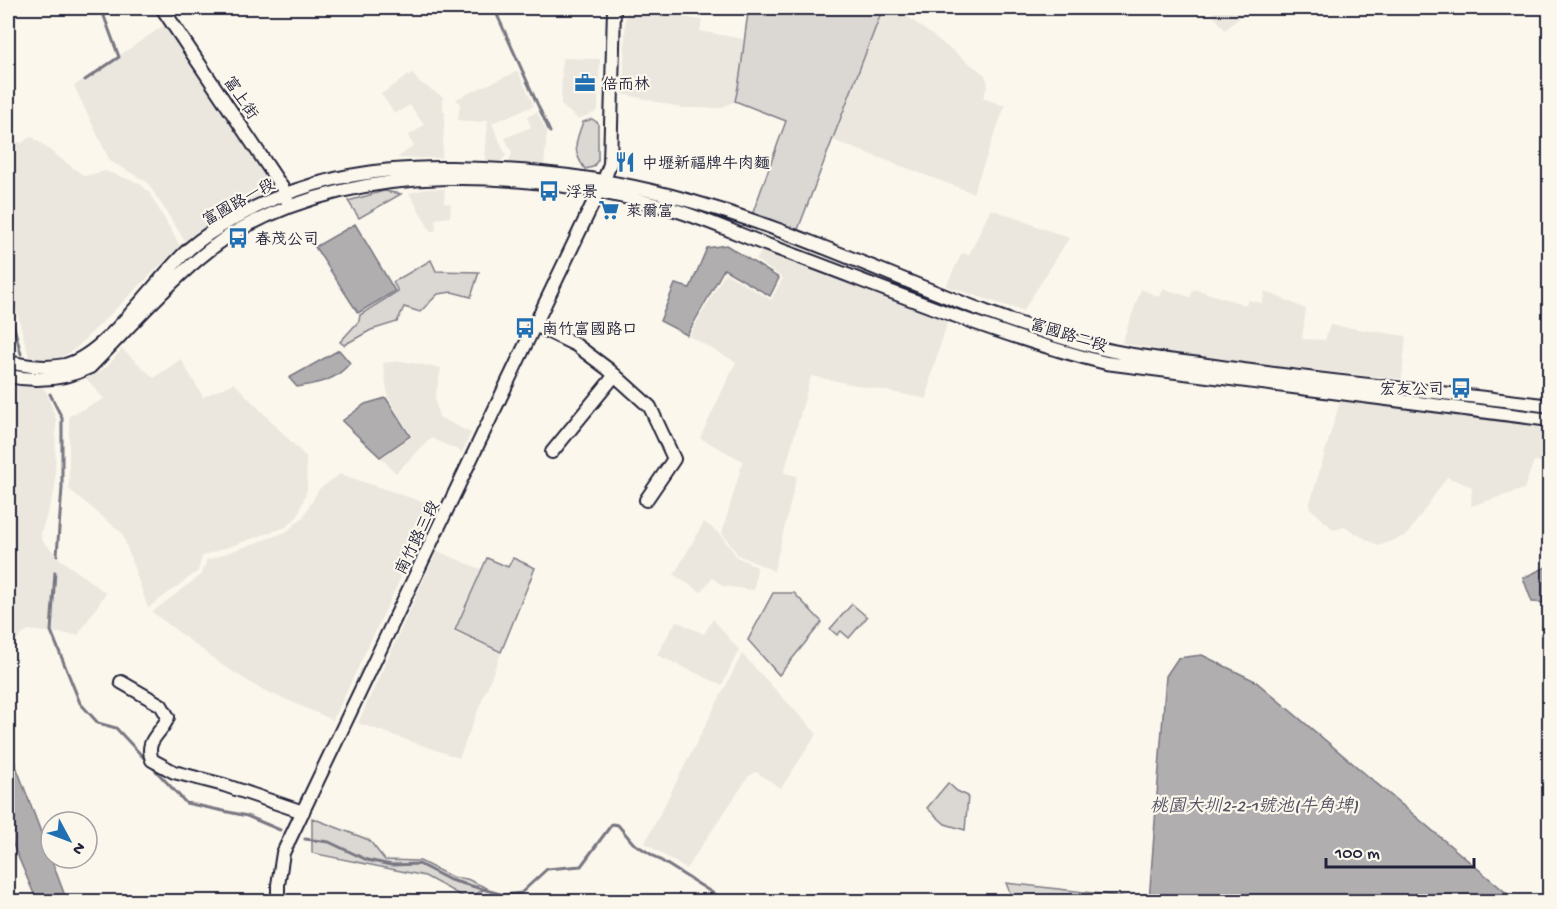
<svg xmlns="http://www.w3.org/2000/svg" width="1557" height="909" font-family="'Gochi Hand','LXGW WenKai TC',sans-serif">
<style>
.built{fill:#ebe7df}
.green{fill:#dbd8d3;stroke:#7e7d87;stroke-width:1.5}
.water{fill:#b1aeb0;stroke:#787681;stroke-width:1.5}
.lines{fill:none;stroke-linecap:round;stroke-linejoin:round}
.stream{stroke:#787681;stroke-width:3}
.minor-casing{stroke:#22223b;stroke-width:16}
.minor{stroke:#fbf7ec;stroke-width:12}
.labels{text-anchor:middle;stroke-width:4.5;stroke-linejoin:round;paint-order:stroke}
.poi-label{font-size:16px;fill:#22223b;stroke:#fbf7ec;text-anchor:start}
.street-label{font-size:16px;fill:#22223b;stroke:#fbf7ec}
.water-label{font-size:18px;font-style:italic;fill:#545364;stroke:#fbf7ec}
</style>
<rect width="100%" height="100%" fill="#fbf7ec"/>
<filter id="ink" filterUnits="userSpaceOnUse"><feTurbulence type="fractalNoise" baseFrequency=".0167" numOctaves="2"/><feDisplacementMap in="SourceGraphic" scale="12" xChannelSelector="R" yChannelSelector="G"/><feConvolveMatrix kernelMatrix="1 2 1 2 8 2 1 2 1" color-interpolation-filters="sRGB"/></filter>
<g filter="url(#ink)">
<!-- built -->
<path class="built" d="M626,8L702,20L700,31L743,39V68L735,101L721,108H683L623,94Z
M883,8H896L985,75L988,84L983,98L1005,106L973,193L832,140Z
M1217,8H1251L1225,30L1212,14Z
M166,24L277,188L226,210L185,241L147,182L110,161L74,86Z
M562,58L600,59L598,109L594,113L578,119L561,105Z
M518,71L534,106L492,123L506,156L500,162L485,161L488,120L480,122L458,120L460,104L456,99Z
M412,73L419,82L443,97V111L445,112L442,158H397L414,146L408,136L424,125L410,105L395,114L381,94Z
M537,112L547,132L544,167L508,164L512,153L505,138L531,127L527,117Z
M31,136L84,176L105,171L139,183L149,192L180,246L75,349L60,358L46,361H30L8,279V140L22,143Z
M427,189H445L444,203L451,204L450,217L435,219L436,230L431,232L409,193Z
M991,209L1069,238L1023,311L946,286L962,253L969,255Z
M763,249L949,317L931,375L927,399L811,376L784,473L797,476L774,571L738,555L722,533L743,461L700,438L736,362L689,336L725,273L771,300L783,278L756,260Z
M1141,289L1159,297L1164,289L1190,297L1194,289L1246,305L1248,300L1262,303L1265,291L1306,309L1302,339L1325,340L1330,325L1406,336L1402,379L1229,362L1122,343Z
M122,349L154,378L181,359L203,397L234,383L306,457L307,489L298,516L286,527L202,556L198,571L148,608L122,533L69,489V416L104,399L86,378L107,367Z
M401,361L441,368L435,399L439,417L471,433L462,452L431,438L396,473L381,458L412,436L388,397L383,363Z
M8,385H40L46,391L56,419L55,489L41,533L42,540L60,559L106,593L78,635L28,630L8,647Z
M1340,401L1549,426V463L1534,461L1524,489L1471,506L1472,487L1447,477L1407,535L1379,546L1344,527L1334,530L1309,507Z
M340,474L435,506L333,720L259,688L222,665L152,612L201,575L207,560L286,532L303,517L319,489Z
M704,522L720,534L737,557L757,567L754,590L723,586L712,578L701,592L674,575Z
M437,551L481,569L453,631L501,653L459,758L358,723Z
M713,619L739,650L722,685L657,655L676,621L704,634Z
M742,654L817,734L781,788L756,772L749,776L686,869L645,843Z"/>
<!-- green -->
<path class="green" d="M749,8H883L797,232L752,215L786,121L735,101C743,69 743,40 749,8Z
M592,119L598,123V160L593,167L585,169C572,151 575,142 583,122Z
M384,191L401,194L359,218L348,201Z
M431,260L436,271L479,272L471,297L452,292L438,294L420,312L404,307L397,322L371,330L344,345L340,342L359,321L360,315L398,291L393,282Z
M487,558L508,567L513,558L535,568L501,652L455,630Z
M773,593H794L822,622L779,675L748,640Z
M852,604L867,617L849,638L841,631L837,635L830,629Z
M948,783L957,791L968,796L965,830L945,824L927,808Z
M312,818L369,840L385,860L420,861L452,877L467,879L487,888L467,899L425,876L312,853Z
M1006,883L1135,898V901H1020L1013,900Z"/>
<!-- water -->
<path class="water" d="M355,224L395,291L358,313L315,247Z
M726,245L779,278L770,296L724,269L687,335L660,321L675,284L690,288L707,248Z
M339,350L350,363C335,381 320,383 297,387L289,378Z
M386,398L410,436L380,457L342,421L365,404Z
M1546,567L1549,568V603L1532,602L1523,578Z
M1202,655L1255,681L1516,901H1149L1166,676L1178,658Z
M8,745L67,901H37L8,833Z"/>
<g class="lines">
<!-- stream -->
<path class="stream" d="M494,8L550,132
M85,80L119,57L101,8
M8,303L21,354
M50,394L62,418V488L57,555
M55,572L51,631L80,703L98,723L116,728L186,803L247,816L280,830
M305,839L329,842L367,860L391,865L419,864L450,880L504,895L521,893L547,869L581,866L612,824L618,825L633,843L727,902"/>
<!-- minor casing -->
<g class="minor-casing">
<path id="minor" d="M162,8L285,192L287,200
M535,325L576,345L608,369L650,407L674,459L646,500
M8,362C27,366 45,369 65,365C107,355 156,278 190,248C202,238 217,228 231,220C303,179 370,167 452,168C526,169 601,177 672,196C819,234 953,311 1100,348C1136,358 1176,360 1214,366C1325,382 1438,391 1550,406
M8,376C37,382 63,380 90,367C130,327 189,258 237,231C365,159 528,170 665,207C701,217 735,233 770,246C880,286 993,335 1106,363L1550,420
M552,452L615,375
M121,682L161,705L168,717C162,734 144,739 152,760L174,772L224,785L303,812
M278,902V885L283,853L604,180L610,164L614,8"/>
</g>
<!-- minor -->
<use href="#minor" class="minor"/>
</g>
</g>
<!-- icons -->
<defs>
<g id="office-bare" transform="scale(1.62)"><path d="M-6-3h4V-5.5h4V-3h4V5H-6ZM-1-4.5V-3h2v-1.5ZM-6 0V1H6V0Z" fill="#1f6fb2" stroke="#fbf7ec" stroke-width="2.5" paint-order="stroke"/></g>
<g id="restaurant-bare" transform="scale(1.62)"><path d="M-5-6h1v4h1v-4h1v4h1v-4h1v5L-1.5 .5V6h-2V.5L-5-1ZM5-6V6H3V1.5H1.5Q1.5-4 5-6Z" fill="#1f6fb2" stroke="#fbf7ec" stroke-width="2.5" paint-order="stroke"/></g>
<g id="bus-bare" transform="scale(1.62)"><path d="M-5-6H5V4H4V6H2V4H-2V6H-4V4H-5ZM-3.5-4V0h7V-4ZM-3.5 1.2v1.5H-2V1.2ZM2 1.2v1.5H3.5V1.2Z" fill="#1f6fb2" stroke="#fbf7ec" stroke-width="2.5" paint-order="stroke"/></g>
<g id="supermarket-bare" transform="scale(1.62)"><path d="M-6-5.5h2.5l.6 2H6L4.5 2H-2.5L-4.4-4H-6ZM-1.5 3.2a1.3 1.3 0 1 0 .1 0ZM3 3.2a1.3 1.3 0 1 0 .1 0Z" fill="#1f6fb2" stroke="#fbf7ec" stroke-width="2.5" paint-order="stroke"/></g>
</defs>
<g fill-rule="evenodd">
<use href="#office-bare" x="585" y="83"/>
<use href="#restaurant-bare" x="625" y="162"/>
<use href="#bus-bare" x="549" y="191"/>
<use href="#supermarket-bare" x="609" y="210"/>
<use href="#bus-bare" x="238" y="238"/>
<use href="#bus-bare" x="525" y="328"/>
<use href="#bus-bare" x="1461" y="388"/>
</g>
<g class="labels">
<!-- poi labels -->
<g class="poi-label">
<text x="602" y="89">倍而林</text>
<text x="642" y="168">中壢新福牌牛肉麵</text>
<text x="566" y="197">浮景</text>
<text x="626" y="216">萊爾富</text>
<text x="255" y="244">春茂公司</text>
<text x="542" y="334">南竹富國路口</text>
<text x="1444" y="394" text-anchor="end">宏友公司</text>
</g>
<!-- street labels -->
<g class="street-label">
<text transform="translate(242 97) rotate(56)" y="6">富上街</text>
<text transform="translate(238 201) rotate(-29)" y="6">富國路一段</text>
<text transform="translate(1069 334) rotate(17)" y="6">富國路二段</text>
<text transform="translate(416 537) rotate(-64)" y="6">南竹路三段</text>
</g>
<!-- water labels -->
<g class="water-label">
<text x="1254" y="811">桃園大圳2-2-1號池(牛角埤)</text>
</g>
</g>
<!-- margin -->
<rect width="1557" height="909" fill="none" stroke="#fbf7ec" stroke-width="30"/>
<rect x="15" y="15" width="1527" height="879" fill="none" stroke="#22223b" stroke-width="2" filter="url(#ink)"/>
<!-- north arrow -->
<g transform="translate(69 840) rotate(131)"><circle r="28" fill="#fbf7ec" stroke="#a4a2a5" stroke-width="1.5"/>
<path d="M0-4.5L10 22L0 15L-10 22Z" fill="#1f6fb2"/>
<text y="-9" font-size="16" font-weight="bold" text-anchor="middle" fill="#22223b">N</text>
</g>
<!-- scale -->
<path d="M1326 858v9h148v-9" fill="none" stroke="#22223b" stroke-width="3"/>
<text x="1335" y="858" font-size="18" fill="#22223b" stroke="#fbf7ec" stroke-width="4.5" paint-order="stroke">100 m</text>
</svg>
